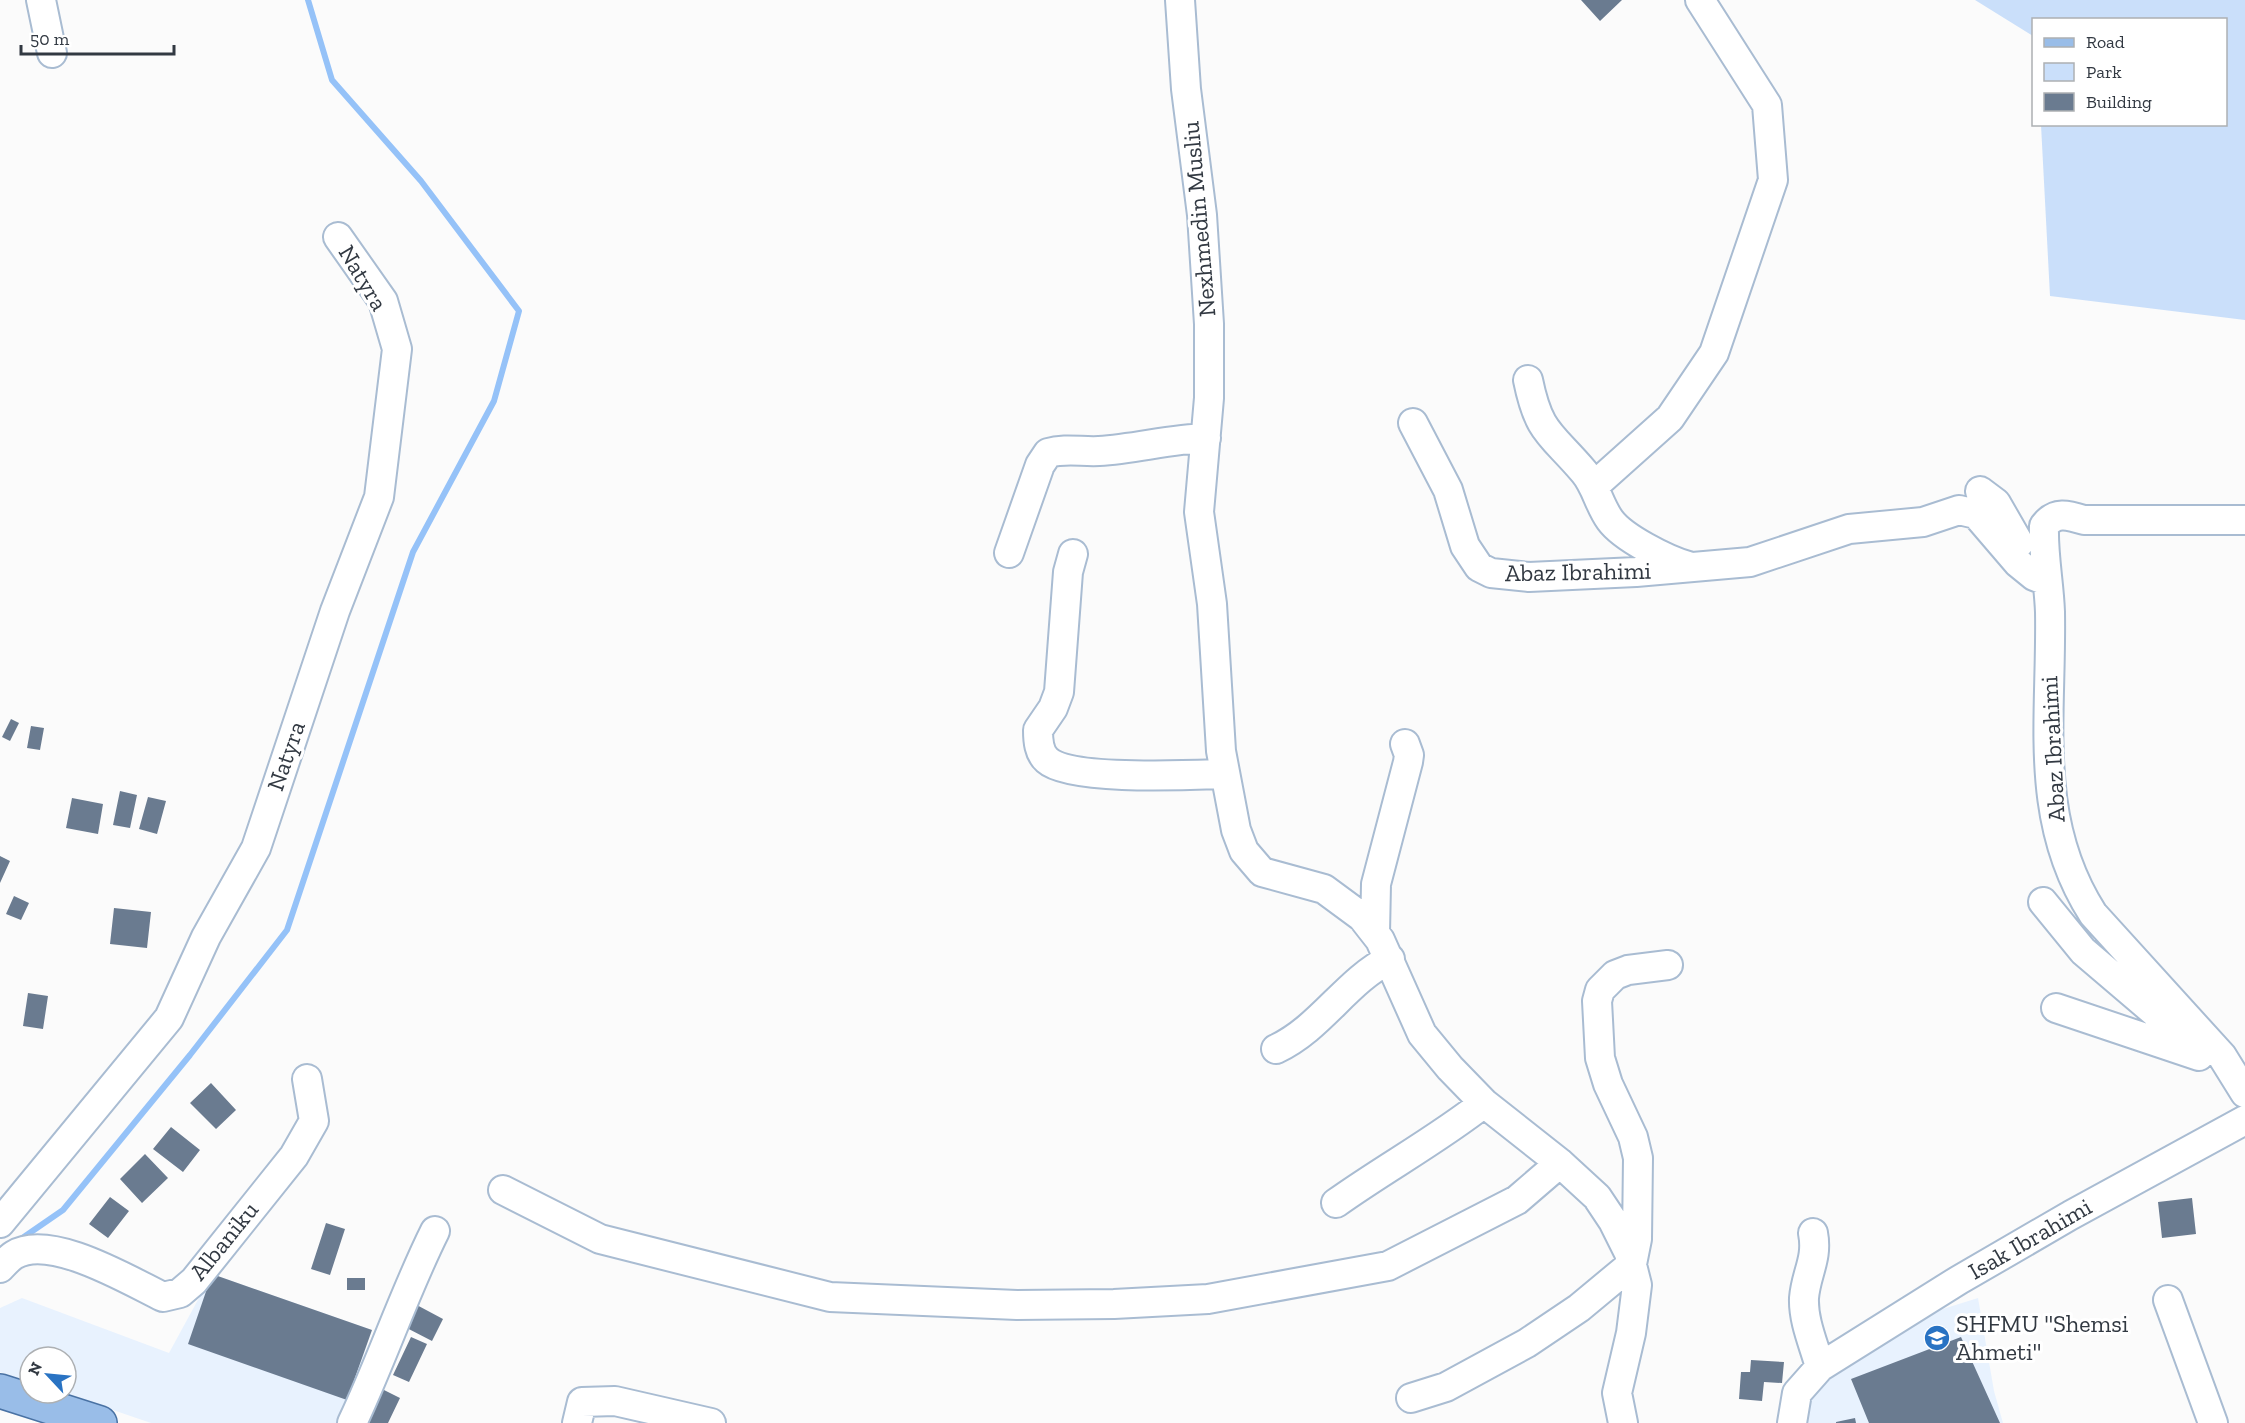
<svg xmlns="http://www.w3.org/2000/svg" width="2245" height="1423" font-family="'Zilla Slab',serif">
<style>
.built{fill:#e8f2fe}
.green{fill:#cadffa}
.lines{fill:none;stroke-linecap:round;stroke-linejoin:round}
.stream{stroke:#95c2f8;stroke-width:6}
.building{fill:#6a7b90}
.minor-casing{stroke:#a9bcd2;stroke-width:32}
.major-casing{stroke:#4972a4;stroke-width:36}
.minor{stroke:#fff;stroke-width:28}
.major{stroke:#99bde8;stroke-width:33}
.labels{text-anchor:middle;stroke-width:6;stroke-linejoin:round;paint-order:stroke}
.street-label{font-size:24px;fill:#323942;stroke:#fff}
.poi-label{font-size:24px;fill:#323942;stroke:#fff;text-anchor:start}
</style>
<rect width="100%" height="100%" fill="#fbfbfb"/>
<!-- built -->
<path class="built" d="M212,1274L372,1330L341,1423H151L63,1393H66V1357H30V1382L0,1372V1308L22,1298L169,1353Z
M1978,1298L1994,1391L2003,1423H1804L1810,1393L1850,1363L1930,1313Z"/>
<!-- green -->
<path class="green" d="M1975,0H2245V320L2050,296L2041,125L2226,124V20H2034L2033,36Z"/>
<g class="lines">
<!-- stream -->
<path class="stream" d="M18,1241L63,1210L190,1055L287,930L413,552L494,401L519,311L421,181L332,80L308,0"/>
</g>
<!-- building -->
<path class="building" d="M1581,0H1622L1600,21Z
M11,719L19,723L10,741L2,737Z
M31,726L44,728L40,750L27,748Z
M120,791L137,795L130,828L113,825Z
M148,797L166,801L157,834L139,829Z
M72,798L103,804L98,834L66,828Z
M0,856L10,861L0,883Z
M14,896L29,903L21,920L6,914Z
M114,908L151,912L147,948L110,944Z
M28,993L48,996L43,1029L23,1026Z
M211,1083L236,1110L216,1129L190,1103Z
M171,1127L200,1150L183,1172L153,1149Z
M145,1154L168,1178L142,1203L120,1179Z
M110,1197L129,1211L108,1238L89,1224Z
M2192,1198L2196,1234L2162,1238L2158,1202Z
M326,1223L345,1229L330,1275L311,1269Z
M212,1274L372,1330L347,1400L188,1344Z
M347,1278H365V1290H347Z
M413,1303L443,1319L432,1341L401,1325Z
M411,1337L427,1344L409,1382L393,1375Z
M1961,1337L2000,1423H1869L1851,1379Z
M1751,1360L1784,1362L1782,1383L1764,1382L1762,1401L1739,1399L1741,1372H1750Z
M382,1389L400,1398L388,1423H364Z
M1855,1418L1856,1423H1836V1422Z"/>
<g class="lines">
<!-- minor casing -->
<g class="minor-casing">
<path id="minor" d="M41,0L52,53
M1180,0L1186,89L1202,215L1209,324V398L1199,512L1212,604L1221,751L1236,830L1244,851L1262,872L1324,889L1362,917L1380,940L1422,1034L1450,1068L1484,1103L1560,1163L1597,1197L1613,1221L1629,1253L1637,1285L1631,1333L1617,1393L1623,1423
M1528,380C1539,434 1551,433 1584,472C1596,486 1599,505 1610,520C1623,538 1667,560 1688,566
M1413,423L1448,490L1465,546L1479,567L1491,573L1529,577L1636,572L1750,562L1849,529L1923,522L1959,510L1976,514L2018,563L2034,576L2047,581
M1594,486L1670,418L1714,353L1773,180L1767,105L1700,0
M1980,491L1996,503L2019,543
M2245,520H2084C2068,515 2055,511 2044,526C2043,555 2049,583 2050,612C2052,718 2032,819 2093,914L2222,1056L2245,1093
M1009,553L1040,465L1048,453C1065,448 1082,452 1099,451C1135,449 1170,439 1206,438
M1073,554L1068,572L1059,692L1053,708L1038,730C1038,741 1039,753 1047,760C1070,781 1190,775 1224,774
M2043,902L2083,951L2185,1038
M1375,933L1376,884L1408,762L1409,755L1405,744
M2056,1008L2199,1056
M1276,1049C1321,1028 1346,981 1390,959
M503,1190L600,1239L830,1297L1017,1305L1114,1304L1208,1299L1388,1266L1517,1200L1560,1163
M1336,1203C1385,1168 1437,1140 1484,1103
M0,1223L169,1018L206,937L256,848L335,611L379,497L397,349L383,301L338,237
M1813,1233C1818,1259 1806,1273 1804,1298C1803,1321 1814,1345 1820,1367
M0,1268C4,1264 9,1258 14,1255C50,1233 128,1280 163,1297L180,1293L194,1281L294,1156L314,1121L307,1079
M2168,1300L2213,1423
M1411,1398L1446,1387L1527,1343L1579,1308L1632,1264L1637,1239L1638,1158L1633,1137L1608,1084L1600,1058L1597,1001L1600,990L1615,975L1628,970L1668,965
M352,1423C382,1360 404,1293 435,1231
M577,1423L582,1402L615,1401L711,1423
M1792,1423L1797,1393L1820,1367L1959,1280L2071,1215L2245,1120"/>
</g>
<!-- major casing -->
<g class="major-casing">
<path id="major" d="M0,1391L100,1423"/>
</g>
<!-- minor -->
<use href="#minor" class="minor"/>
<!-- major -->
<use href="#major" class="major"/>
</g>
<!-- icons -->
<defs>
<g id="school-disc" transform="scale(1.35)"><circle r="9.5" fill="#2973c3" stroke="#fff"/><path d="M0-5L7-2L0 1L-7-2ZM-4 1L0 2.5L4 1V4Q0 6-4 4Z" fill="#fff"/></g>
</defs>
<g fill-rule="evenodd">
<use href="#school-disc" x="1937" y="1338"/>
</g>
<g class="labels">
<!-- street labels -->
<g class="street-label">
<text transform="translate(1199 219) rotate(-95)" y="8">Nexhmedin Musliu</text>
<text transform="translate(363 278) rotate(59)" y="8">Natyra</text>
<text transform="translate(1578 572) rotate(-1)" y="8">Abaz Ibrahimi</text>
<text transform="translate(2053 749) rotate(-93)" y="8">Abaz Ibrahimi</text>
<text transform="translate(286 756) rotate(-71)" y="8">Natyra</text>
<text transform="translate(2030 1239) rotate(-30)" y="8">Isak Ibrahimi</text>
<text transform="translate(224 1241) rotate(-51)" y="8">Albaniku</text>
</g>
<!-- poi labels -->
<g class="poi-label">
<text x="1956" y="1332">SHFMU "Shemsi<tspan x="1956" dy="28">Ahmeti"</tspan></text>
</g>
</g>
<!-- legend -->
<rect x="2032" y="18" width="195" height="108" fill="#ffffff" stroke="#adb0b3" stroke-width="1.5"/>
<rect x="2044" y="38" width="30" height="9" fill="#99bde8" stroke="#adb0b3" stroke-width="1.5"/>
<text x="2086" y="48" font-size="18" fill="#323942">Road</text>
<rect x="2044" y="63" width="30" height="18" fill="#cadffa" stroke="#adb0b3" stroke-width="1.5"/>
<text x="2086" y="78" font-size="18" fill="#323942">Park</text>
<rect x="2044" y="93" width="30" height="18" fill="#6a7b90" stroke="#adb0b3" stroke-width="1.5"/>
<text x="2086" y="108" font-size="18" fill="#323942">Building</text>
<!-- north arrow -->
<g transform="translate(48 1375) rotate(296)"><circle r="28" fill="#ffffff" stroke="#adb0b3" stroke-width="1.5"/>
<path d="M0-4.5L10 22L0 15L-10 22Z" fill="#2973c3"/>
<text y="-9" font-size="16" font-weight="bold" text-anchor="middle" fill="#323942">N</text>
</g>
<!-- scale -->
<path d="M21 45v9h153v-9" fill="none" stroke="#323942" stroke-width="3"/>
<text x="30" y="45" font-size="18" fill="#323942" stroke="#ffffff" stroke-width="4.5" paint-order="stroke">50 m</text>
</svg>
